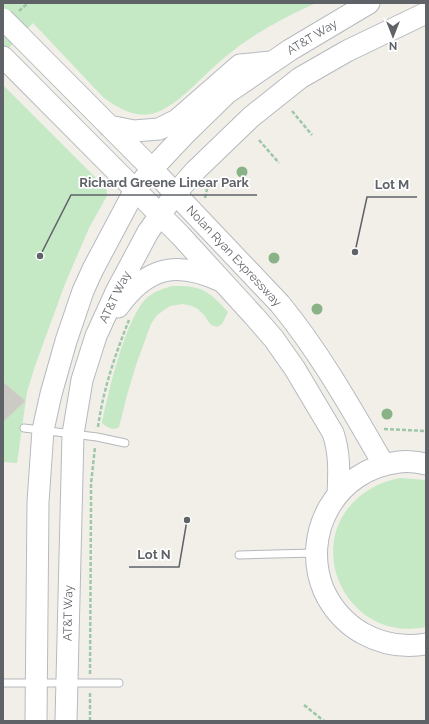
<svg xmlns="http://www.w3.org/2000/svg" width="429" height="724" font-family="Raleway,sans-serif">
<style>
.green{fill:#c5e8c5}
.building{fill:#cccac5;stroke:#d6d1c6}
.lines{fill:none;stroke-linecap:round;stroke-linejoin:round}
.lane-casing{stroke:#b5b8bc;stroke-width:9}
.secondary-casing{stroke:#b6babf;stroke-width:23}
.path{stroke:#9cc7a9;stroke-width:2.5;stroke-dasharray:4 2;stroke-linecap:butt}
.lane{stroke:#fff;stroke-width:7}
.secondary{stroke:#fff;stroke-width:21}
.secondary-bridge-casing{stroke:#b6babf;stroke-width:23;stroke-linecap:butt}
.secondary-bridge{stroke:#fff;stroke-width:21}
.tree{fill:#89b387}
.labels{text-anchor:middle;stroke-width:3.5;stroke-linejoin:round;paint-order:stroke}
.street-label{font-size:12px;fill:#5f6368;stroke:#fff}
.leader{fill:none;stroke:#5f6368;stroke-width:1.5}
.callout-dot{fill:#5f6368;stroke:#fff;stroke-width:1.5}
.callout-label{font-size:13px;text-anchor:middle;font-weight:bold;fill:#5f6368;stroke:#fff;stroke-width:3.5;stroke-linejoin:round;paint-order:stroke}
</style>
<rect width="100%" height="100%" fill="#f1efe8"/>
<!-- green -->
<path class="green" d="M3,3H316C283,18 252,34 224,58C204,74 179,105 155,113C136,119 118,108 104,98L33,23L3,54Z
M3,85L106,188L107,191V196L89,228L65,284L35,366L27,392L17,463L3,462Z
M173,286C202,285 210,292 228,312L222,324L217,327L211,325L204,315L198,309L192,306L183,304L170,306L157,315L151,324L137,362L127,395L119,427C114,431 106,427 102,423C108,394 126,315 148,297C155,291 165,288 173,286Z
M400,478L426,480V627C341,644 296,531 372,488C380,483 390,480 400,478Z"/>
<!-- building -->
<path class="building" d="M3,382L25,401L3,422Z"/>
<g class="lines">
<!-- lane casing -->
<g class="lane-casing">
<path id="lane" d="M24,428L97,437L125,443
M239,555L315,553
M3,683H119"/>
</g>
<!-- secondary casing -->
<g class="secondary-casing">
<path id="secondary" d="M20,36L152,169L280,304C321,354 352,410 384,465
M3,57L180,235L254,316L274,339L295,369L333,433C340,453 339,473 338,494
M109,126L134,131L159,129L177,120L240,65L271,62
M118,307C147,267 176,260 221,281
M426,464C417,462 408,461 399,462C336,469 300,534 324,591C332,608 345,623 362,633C382,644 404,648 426,644
M36,721L38,502L43,430L51,394L66,341L83,291L93,269L135,190L152,169L184,135L227,93L290,50L369,3
M66,721L73,434L82,380L96,336L116,292L148,232L175,194L195,171L251,117L300,78L347,51L426,13"/>
</g>
<!-- path -->
<path class="path" d="M19,11L28,3
M292,111L312,135
M259,140L279,163
M205,198L207,189
M98,427C103,390 115,355 129,320
M384,429L426,431
M90,674L91,503V484L95,447
M304,705L324,721
M90,721V693"/>
<!-- lane -->
<use href="#lane" class="lane"/>
<!-- secondary -->
<use href="#secondary" class="secondary"/>
<!-- secondary-bridge casing -->
<g class="secondary-bridge-casing">
<path id="secondary-bridge" d="M3,19L20,36"/>
</g>
<!-- secondary-bridge -->
<use href="#secondary-bridge" class="secondary-bridge"/>
</g>
<!-- trees -->
<g class="tree">
<circle cx="242" cy="172" r="5.5"/>
<circle cx="274" cy="258" r="5.5"/>
<circle cx="317" cy="309" r="5.5"/>
<circle cx="387" cy="414" r="5.5"/>
</g>
<g class="labels">
<!-- street labels -->
<g class="street-label">
<text transform="translate(312 37) rotate(-31)" y="4">AT&amp;T Way</text>
<text transform="translate(234 256) rotate(47)" y="4">Nolan Ryan Expressway</text>
<text transform="translate(115 297) rotate(-64)" y="4">AT&amp;T Way</text>
<text transform="translate(68 613) rotate(-89)" y="4">AT&amp;T Way</text>
</g>
</g>
<!-- callouts -->
<path class="leader" d="M40 256L71 195H257M355 252L367 197H417M187 520L179 567H129"/>
<g class="callout-dot">
<circle cx="40" cy="256" r="4"/>
<circle cx="355" cy="252" r="4"/>
<circle cx="187" cy="520" r="4"/>
</g>
<g class="callout-label">
<text x="164" y="187">Richard Greene Linear Park</text>
<text x="392" y="189">Lot M</text>
<text x="154" y="559">Lot N</text>
</g>
<!-- border -->
<rect width="429" height="724" fill="none" stroke="#5f6368" stroke-width="8"/>
<!-- north arrow -->
<g transform="translate(393 36) rotate(180)" stroke="#ffffff" stroke-width="3" paint-order="stroke">
<path d="M0-3L7 15L0 10L-7 15Z" fill="#5f6368"/>
<text y="-6" font-size="11" font-weight="bold" text-anchor="middle" fill="#5f6368">N</text>
</g>
</svg>
